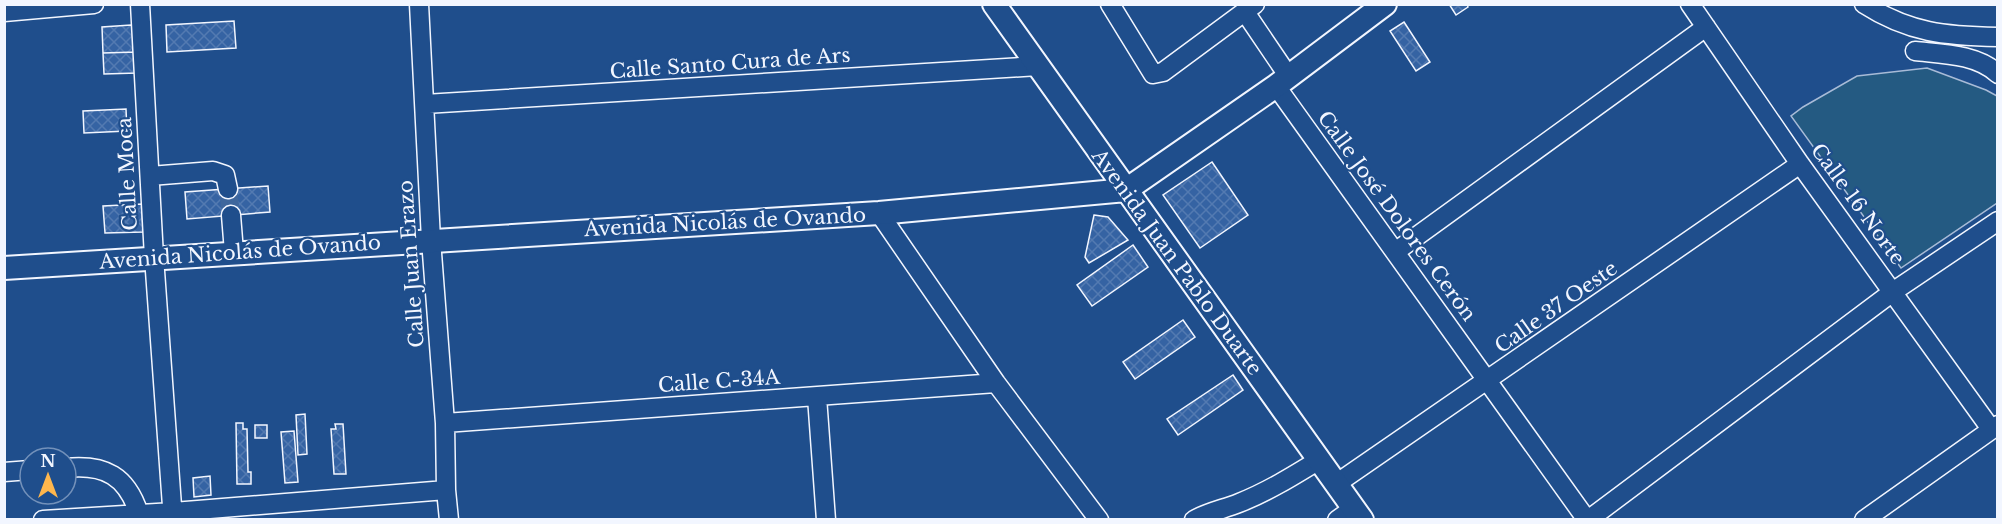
<svg xmlns="http://www.w3.org/2000/svg" width="2002" height="524" font-family="'Libre Baskerville',serif">
<style>
.pitch{fill:#245a82;stroke:#a8bbd7;stroke-width:1.5}
.building{fill:url(#building-cross-hatch);stroke:#f2f6ff;stroke-width:1.5}
.lines{fill:none;stroke-linecap:round;stroke-linejoin:round}
.minor-tunnel{stroke:#3f679d;stroke-width:18;stroke-dasharray:18 9;stroke-linecap:butt}
.minor-casing{stroke:#f2f6ff;stroke-width:21}
.major-casing{stroke:#f2f6ff;stroke-width:26}
.minor{stroke:#1f4e8c;stroke-width:18}
.major{stroke:#1f4e8c;stroke-width:22}
.labels{text-anchor:middle;stroke-width:4.5;stroke-linejoin:round;paint-order:stroke}
.street-label{font-size:20px;fill:#f2f6ff;stroke:#1f4e8c}
</style>
<defs>
<pattern id="building-cross-hatch" width="8" height="8" patternUnits="userSpaceOnUse" patternTransform="scale(1.5)"><rect width="8" height="8" fill="#3563a3"/><path d="M0 0l8 8M0 8l8-8" fill="none" stroke="#537ab1"/></pattern>
</defs>
<rect width="100%" height="100%" fill="#1f4e8c"/>
<!-- pitch -->
<path class="pitch" d="M1927,68L1986,90L1997,96V203L1901,268L1791,116L1803,107L1857,76Z"/>
<!-- building -->
<path class="building" d="M1449,4H1467L1468,7L1456,15Z
M234,21L236,48L167,52L166,25Z
M1404,22L1430,62L1416,71L1390,31Z
M131,25L135,29L136,52L103,53L102,27Z
M136,52L137,73L104,74L103,53Z
M126,109L127,131L84,133L83,111Z
M1212,162L1248,215L1200,248L1163,195Z
M268,186L270,212L187,219L185,192Z
M142,204L143,232L105,233L103,206Z
M1094,215L1108,217L1128,240L1089,263L1085,257Z
M1133,245L1148,267L1092,306L1077,285Z
M1183,320L1195,337L1135,379L1123,362Z
M1233,375L1243,390L1178,435L1167,419Z
M305,414L307,454L298,455L296,415Z
M236,423H243V429H247L248,472H251V484H237Z
M335,424H343L346,474H334L331,429H336Z
M255,425H267V438H255Z
M294,431L298,482L285,483L281,432Z
M210,476L211,495L194,497L193,478Z"/>
<g class="lines">
<!-- minor-tunnel -->
<path class="minor-tunnel" d="M228,189L231,215"/>
<!-- minor casing -->
<g class="minor-casing">
<path id="minor" d="M140,4L154,257L173,520
M419,4L431,240L445,423L446,490L449,520
M1110,4L1153,74L1163,72L1255,4
M1690,4L1800,164L1991,429
M1864,4C1909,33 1946,36 1998,37
M4,12L94,4
M1245,12L1289,77
M1915,51C1942,54 1977,54 1998,74
M1276,86L1587,520
M425,104L1038,66
M150,176L213,171L225,175L228,189
M879,213L996,383L1099,520
M231,215L234,252
M1395,252L1706,27
M817,397L826,520
M445,423L996,383
M66,468C105,464 127,476 139,514
M4,472L30,470
M1336,484L1800,164
M43,520L173,512L446,490
M1194,520C1208,512 1224,509 1239,503C1267,492 1293,476 1319,460
M1337,520L1354,508
M1588,520L1894,291L1998,221
M1864,520L1998,425"/>
</g>
<!-- major casing -->
<g class="major-casing">
<path id="major" d="M994,4L1362,520
M4,268L879,213L1126,190L1276,86L1385,4"/>
</g>
<!-- minor -->
<use href="#minor" class="minor"/>
<!-- major -->
<use href="#major" class="major"/>
</g>
<g class="labels">
<!-- street labels -->
<g class="street-label">
<text transform="translate(730 63) rotate(-4)" y="7">Calle Santo Cura de Ars</text>
<text transform="translate(127 174) rotate(-93)" y="7">Calle Moca</text>
<text transform="translate(1858 204) rotate(54)" y="7">Calle 16 Norte</text>
<text transform="translate(1397 216) rotate(54)" y="7">Calle José Dolores Cerón</text>
<text transform="translate(725 222) rotate(-3)" y="7">Avenida Nicolás de Ovando</text>
<text transform="translate(240 252) rotate(-4)" y="7">Avenida Nicolás de Ovando</text>
<text transform="translate(1177 262) rotate(54)" y="7">Avenida Juan Pablo Duarte</text>
<text transform="translate(411 264) rotate(-94)" y="7">Calle Juan Erazo</text>
<text transform="translate(1556 307) rotate(-35)" y="7">Calle 37 Oeste</text>
<text transform="translate(719 381) rotate(-4)" y="7">Calle C-34A</text>
</g>
</g>
<!-- border -->
<rect width="2002" height="524" fill="none" stroke="#f2f6ff" stroke-width="12"/>
<!-- north arrow -->
<g transform="translate(48 476)"><circle r="28" fill="#1f4e8c" stroke="#7391ba" stroke-width="1.5"/>
<path d="M0-4.5L10 22L0 15L-10 22Z" fill="#ffb74d"/>
<text y="-9" font-size="16" font-weight="bold" text-anchor="middle" fill="#f2f6ff">N</text>
</g>
</svg>
